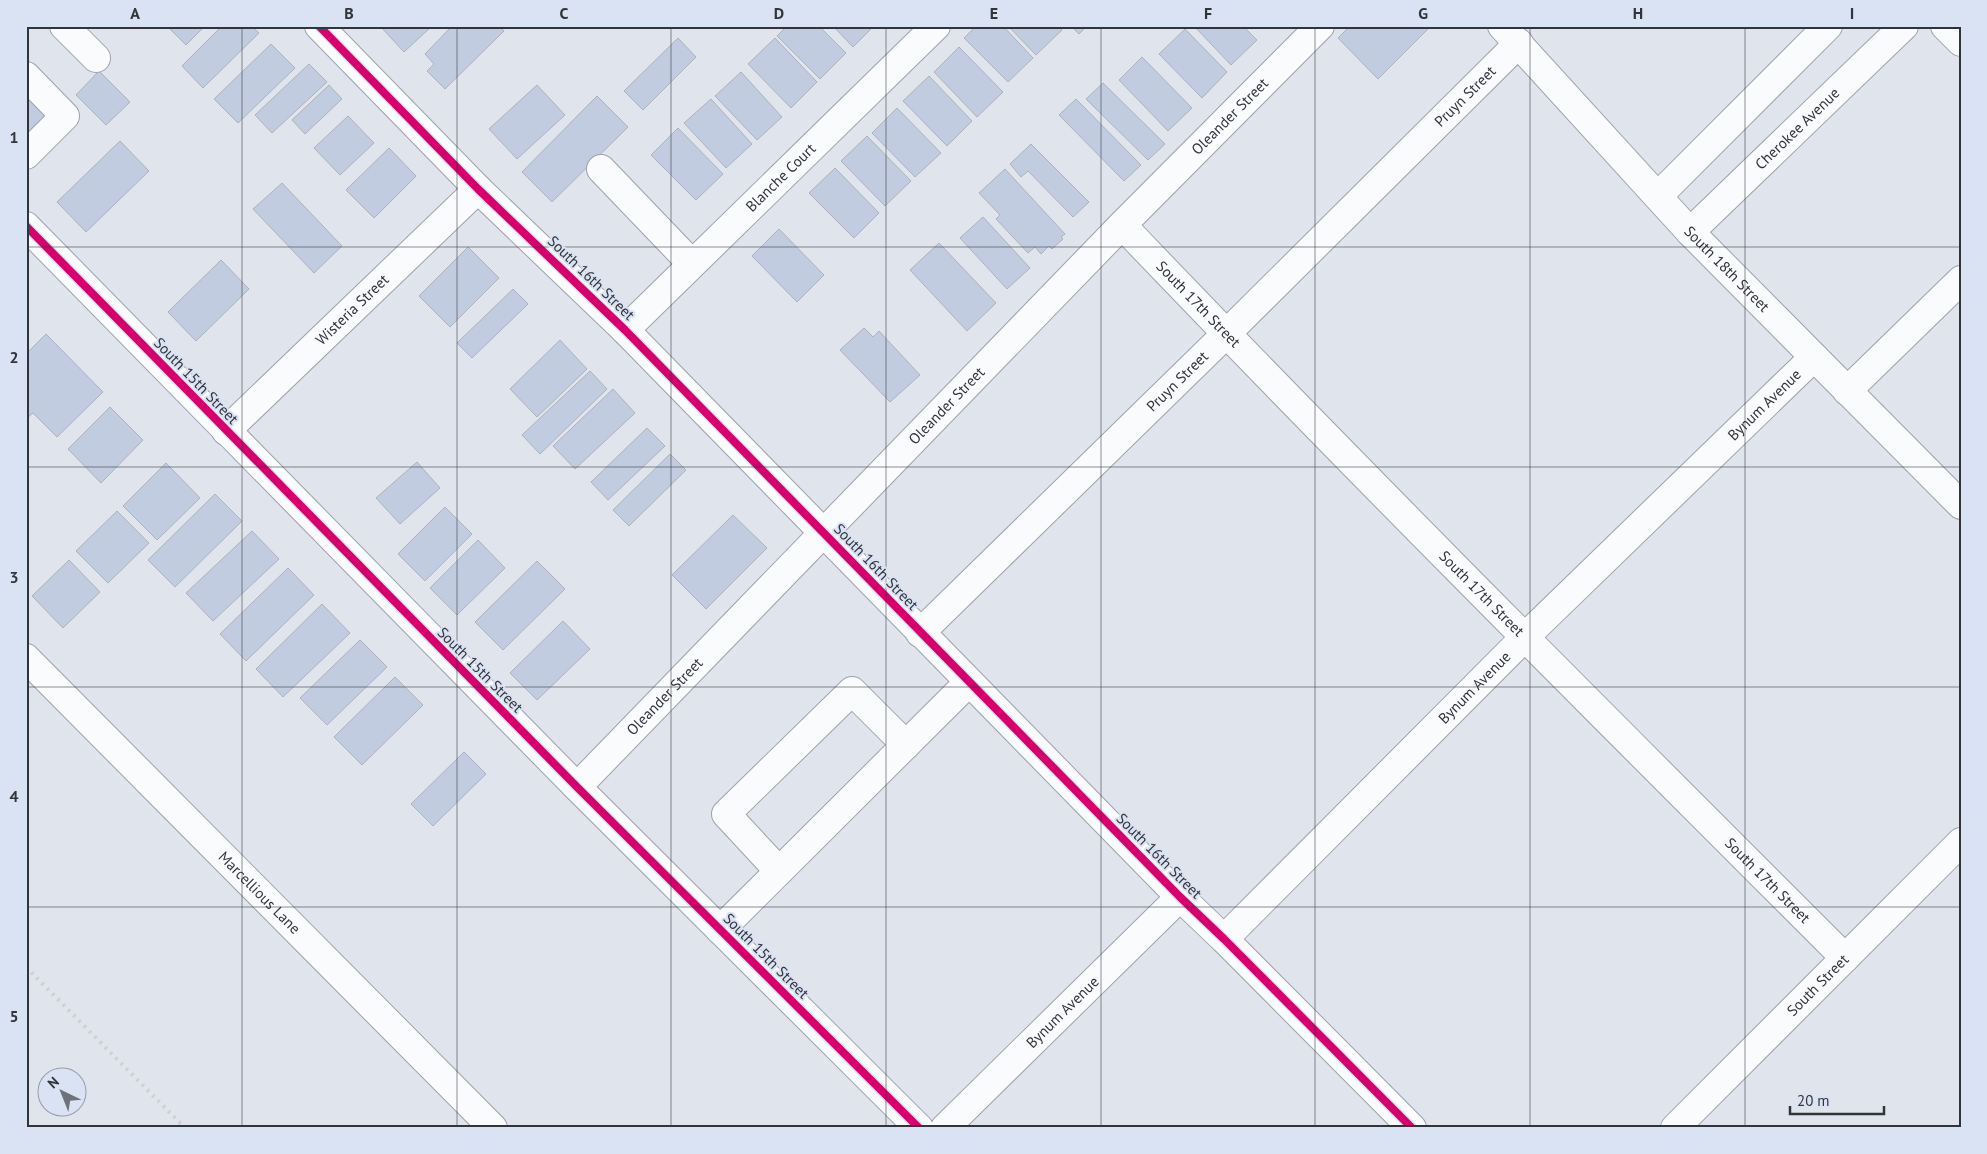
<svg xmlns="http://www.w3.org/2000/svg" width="1987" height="1154" font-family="'PT Sans',sans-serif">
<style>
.building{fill:#c2cce0;stroke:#aeb1b9}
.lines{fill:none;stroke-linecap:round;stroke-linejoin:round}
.minor-casing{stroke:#9fa2a9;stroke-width:30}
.minor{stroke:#fafbfc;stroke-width:28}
.rail{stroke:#cfd0d3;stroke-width:4;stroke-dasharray:2.5 5;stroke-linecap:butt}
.cycleway-casing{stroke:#dae3f3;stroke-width:11}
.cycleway{stroke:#d6006c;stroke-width:8}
.grid{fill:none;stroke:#31343a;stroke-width:1;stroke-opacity:0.55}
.labels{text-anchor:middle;stroke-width:4;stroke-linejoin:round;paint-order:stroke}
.street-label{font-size:15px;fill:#31343a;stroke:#dae3f3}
.neatline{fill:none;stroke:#31343a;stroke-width:2}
.grid-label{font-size:16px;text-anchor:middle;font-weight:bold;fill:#31343a}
</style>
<rect width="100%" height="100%" fill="#e0e4ed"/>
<!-- building -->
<path class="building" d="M173,26H205L186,45L170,29Z
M222,26H252L259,33L203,88L182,66Z
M380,26H432L404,52Z
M452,26H499L504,31L445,89L427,71L434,64L425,54Z
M787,26H819L846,53L820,79L777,36Z
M833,26H874L853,47Z
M976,26H1003L1033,58L1008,82L964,38Z
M1008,26H1058L1062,30L1036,55Z
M1071,26H1087L1079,34Z
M1194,26H1243L1257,40L1231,65Z
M1350,26H1431L1378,79L1338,38Z
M1185,29L1227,72L1202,98L1159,54Z
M678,38L696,57L643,110L624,91Z
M775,38L817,82L791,108L748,64Z
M271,44L295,68L238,123L214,99Z
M959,47L1003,92L977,117L934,72Z
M1142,57L1192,108L1168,131L1119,80Z
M309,64L327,82L272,133L255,115Z
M99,71L130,102L106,125L76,95Z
M741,72L782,117L757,140L715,96Z
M929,76L972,121L947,146L903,101Z
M1103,83L1165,144L1148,160L1086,99Z
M329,85L342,99L305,134L292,120Z
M537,85L565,115L517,159L489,129Z
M26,91L48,113L26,134Z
M597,96L628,127L552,202L522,172Z
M711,99L752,144L726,168L684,123Z
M1076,99L1141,165L1124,181L1059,115Z
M897,108L941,153L915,177L872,133Z
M348,116L374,143L340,175L314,148Z
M678,128L723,174L696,200L651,155Z
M867,136L911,181L885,206L841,161Z
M120,141L149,171L86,232L57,202Z
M1031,144L1089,202L1073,217L1028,171L1021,177L1010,164Z
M389,148L416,176L374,218L346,190Z
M835,168L879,213L854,238L809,193Z
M1005,169L1065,234L1061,237L1063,239L1052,249L1049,246L1041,254L1035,247L1028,253L996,219L1000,215L979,193Z
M282,183L342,246L314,273L253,209Z
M983,217L1030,268L1007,289L960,238Z
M779,229L824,275L797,302L752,256Z
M939,243L996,303L967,331L910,270Z
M468,247L499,278L450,327L419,296Z
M221,260L249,289L196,341L168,312Z
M513,289L528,304L472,358L457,343Z
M864,328L873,337L879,331L920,375L890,402L840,350Z
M46,334L103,392L57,437L33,413L26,419V354Z
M560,340L587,369L537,417L510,389Z
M590,371L607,389L540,454L522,435Z
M613,389L635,413L575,469L553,446Z
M110,407L143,440L101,483L68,449Z
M647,428L665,446L608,500L591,482Z
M670,454L686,470L629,526L613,510Z
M417,462L440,488L400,524L376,498Z
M166,463L200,498L157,540L123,506Z
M215,494L242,521L175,587L148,560Z
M445,507L472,534L425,581L398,554Z
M117,511L149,543L108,583L76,551Z
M733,515L767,548L706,609L672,575Z
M252,531L279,559L213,621L186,593Z
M478,540L505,568L457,615L430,588Z
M69,560L100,592L63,628L32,596Z
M537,561L565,589L503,650L475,622Z
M288,568L314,595L246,661L220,634Z
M322,604L350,633L283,697L256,669Z
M563,621L590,649L537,700L510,673Z
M360,640L387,667L327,725L300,698Z
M395,677L423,705L362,765L334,737Z
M464,752L486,774L433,826L411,804Z"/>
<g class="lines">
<!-- minor casing -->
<g class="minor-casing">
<g id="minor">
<path d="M64,26L96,58"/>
<path d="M319,26L478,189L625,330L1180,897L1224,939L1412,1128"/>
<path id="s1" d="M1502,26L1690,232L1961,505"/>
<path d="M1945,26L1961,42"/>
<path d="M26,76L65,116L26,155"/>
<path d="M601,169L692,264"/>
<path d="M1658,196L1828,26"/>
<path id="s2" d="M1122,225C1359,473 1602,715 1845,958"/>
<path d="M26,226L577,787L919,1128"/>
<path id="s3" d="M1690,232L1904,26"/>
<path id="s4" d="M625,330L936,26"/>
<path d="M1847,391L1961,280"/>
<path id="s5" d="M226,431L478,189"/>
<path id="s6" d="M920,633L1226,334L1519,43"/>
<path id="s7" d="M26,658L493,1128"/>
<path id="s8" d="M577,787L1122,225L1320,26"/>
<path d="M779,871L726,814L852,691L906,745"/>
<path d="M720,930L969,682"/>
<path id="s9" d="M1224,939L1525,637L1814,357"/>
<path id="s10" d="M945,1128L1180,897"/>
<path id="s11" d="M1675,1128L1961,842"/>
</g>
</g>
<!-- minor -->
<use href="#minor" class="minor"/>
<!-- rail -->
<path class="rail" d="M26,967L185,1128"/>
<!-- cycleway casing -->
<g class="cycleway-casing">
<path id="cycleway" d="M319,26L478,189L625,330L1180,897L1224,939L1412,1128
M26,226L577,787L919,1128"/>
</g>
<!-- cycleway -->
<use href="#cycleway" class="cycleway"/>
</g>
<!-- grid -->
<path class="grid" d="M242,26V1128M457,26V1128M671,26V1128M886,26V1128M1101,26V1128M1315,26V1128M1530,26V1128M1745,26V1128M26,247H1961M26,467H1961M26,687H1961M26,907H1961"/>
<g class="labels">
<!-- street labels -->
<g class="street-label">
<text dy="5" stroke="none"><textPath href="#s6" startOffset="765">Pruyn Street</textPath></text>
<text dy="5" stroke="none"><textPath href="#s8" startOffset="936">Oleander Street</textPath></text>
<text dy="5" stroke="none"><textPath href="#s3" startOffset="149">Cherokee Avenue</textPath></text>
<text dy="5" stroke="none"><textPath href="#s4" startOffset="218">Blanche Court</textPath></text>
<text dy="5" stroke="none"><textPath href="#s1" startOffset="331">South 18th Street</textPath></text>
<text transform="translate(591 278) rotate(44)" y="5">South 16th Street</text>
<text dy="5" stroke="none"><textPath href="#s2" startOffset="110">South 17th Street</textPath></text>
<text dy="5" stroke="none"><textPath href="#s5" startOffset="175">Wisteria Street</textPath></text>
<text transform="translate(196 381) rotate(46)" y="5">South 15th Street</text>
<text dy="5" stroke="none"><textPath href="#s6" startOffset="360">Pruyn Street</textPath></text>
<text dy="5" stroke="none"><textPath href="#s9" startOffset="760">Bynum Avenue</textPath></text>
<text dy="5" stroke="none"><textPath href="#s8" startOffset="531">Oleander Street</textPath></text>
<text transform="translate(876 567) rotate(46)" y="5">South 16th Street</text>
<text dy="5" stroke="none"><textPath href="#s2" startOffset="515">South 17th Street</textPath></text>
<text transform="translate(480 670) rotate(45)" y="5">South 15th Street</text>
<text dy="5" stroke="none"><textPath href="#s9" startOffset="355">Bynum Avenue</textPath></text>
<text dy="5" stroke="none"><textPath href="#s8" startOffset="126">Oleander Street</textPath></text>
<text transform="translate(1159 856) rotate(45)" y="5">South 16th Street</text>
<text dy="5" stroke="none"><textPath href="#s2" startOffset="920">South 17th Street</textPath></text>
<text dy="5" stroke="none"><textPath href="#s7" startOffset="331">Marcellious Lane</textPath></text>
<text transform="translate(766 956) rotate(45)" y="5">South 15th Street</text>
<text dy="5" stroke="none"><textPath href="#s11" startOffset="202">South Street</textPath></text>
<text dy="5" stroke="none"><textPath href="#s10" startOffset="165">Bynum Avenue</textPath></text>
</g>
</g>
<!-- border -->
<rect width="1987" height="1154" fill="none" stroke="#dae3f3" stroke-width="55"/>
<!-- north arrow -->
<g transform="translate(62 1092) rotate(317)"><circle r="24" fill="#dae3f3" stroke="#969da9"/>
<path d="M0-4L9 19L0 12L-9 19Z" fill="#6e7279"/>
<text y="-8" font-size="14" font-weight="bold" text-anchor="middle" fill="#31343a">N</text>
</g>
<!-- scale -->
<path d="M1790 1106v8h94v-8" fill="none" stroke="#31343a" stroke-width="2.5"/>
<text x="1797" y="1106" font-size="15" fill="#31343a" stroke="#dae3f3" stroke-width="4" paint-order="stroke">20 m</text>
<rect x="28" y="28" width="1932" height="1098" class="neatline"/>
<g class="grid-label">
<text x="135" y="19">A</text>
<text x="349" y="19">B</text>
<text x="564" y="19">C</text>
<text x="779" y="19">D</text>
<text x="994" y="19">E</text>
<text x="1208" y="19">F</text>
<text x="1423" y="19">G</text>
<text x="1638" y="19">H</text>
<text x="1852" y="19">I</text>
<text x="14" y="143">1</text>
<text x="14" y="363">2</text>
<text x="14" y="583">3</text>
<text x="14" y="802">4</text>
<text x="14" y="1022">5</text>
</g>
</svg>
